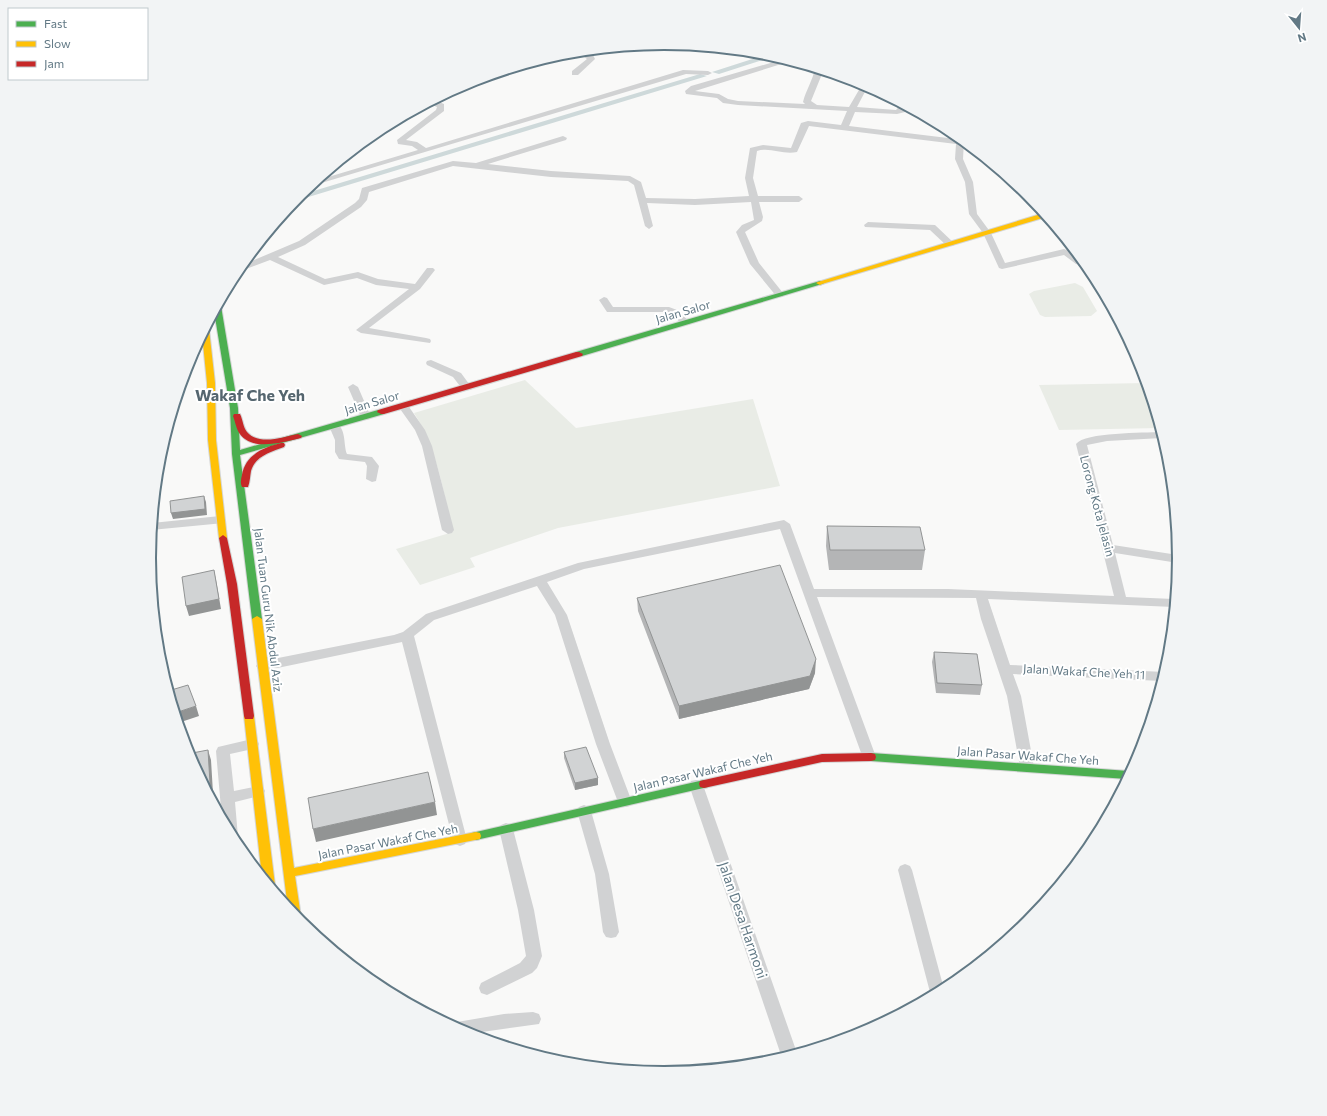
<svg xmlns="http://www.w3.org/2000/svg" width="1327" height="1116" font-family="Commissioner,sans-serif">
<style>
.green{fill:#e9ece6}
.lines{fill:none;stroke-linecap:round;stroke-linejoin:round}
.canal{fill:#ced9da;fill-rule:evenodd}
.fast-casing{stroke:#d4d6d6;stroke-width:2}
.slow-casing{stroke:#d4d6d6;stroke-width:2}
.jam-casing{stroke:#d4d6d6;stroke-width:2}
.street{fill:#d1d2d3;fill-rule:evenodd}
.fast{fill:#4caf50;fill-rule:evenodd}
.slow{fill:#ffc107;fill-rule:evenodd}
.jam{fill:#c62828;fill-rule:evenodd}
.wall{fill:#b4b5b6}
.shaded-wall{fill:#929494}
.building{fill:#d1d3d4;stroke:#929494}
.labels{text-anchor:middle;stroke-width:4;stroke-linejoin:round;paint-order:stroke}
.street-label{font-size:12px;fill:#627985;stroke:#fff}
.near-street-label{font-size:14px;fill:#627985;stroke:#fff}
.district-label{font-size:16px;font-weight:bold;fill:#55666f;stroke:#fff}
.rim{fill:none;stroke:#627985;stroke-width:2}
</style>
<rect width="100%" height="100%" fill="#f9f9f8"/>
<!-- green -->
<path class="green" d="M1075,283L1083,287L1097,311L1091,316L1045,317L1040,315L1029,294L1034,291Z
M525,380L576,428L753,399L780,486L558,528L470,558L475,567L420,585L396,549L453,532C443,491 437,448 414,413Z
M1146,383L1160,428L1059,430L1039,385Z"/>
<g class="lines">
<!-- canal -->
<path class="canal" d="M768,54L775,56L719,74L712,72Z
M700,74L707,76L292,202L297,196Z"/>
<!-- fast casing -->
<g class="fast-casing">
<path id="fast" d="M820,281L824,283L822,284L582,356H579L575,354L576,352Z
M218,304L221,306L238,408L240,450L378,410H381L385,412L384,414L240,455L262,619L257,622L252,619L232,454L230,408L214,311Z
M871,753L1129,771L1131,772L1127,779L871,761L867,760L866,757L867,754Z
M704,780L708,781L709,784L708,787L476,840L472,839L471,836L472,833L476,832Z"/>
</g>
<!-- slow casing -->
<g class="slow-casing">
<path id="slow" d="M1044,213L1046,217L822,284L820,285L816,283L818,282Z
M206,327L209,329L215,383L216,440L227,538L223,541L219,538L208,440L207,383L202,334Z
M257,616L262,619L294,868L476,832L480,833L481,836L480,839L295,876L301,917L298,921L288,909L252,619Z
M249,712L253,713L254,716L275,885L272,889L262,877L244,716L245,713Z"/>
</g>
<!-- jam casing -->
<g class="jam-casing">
<path id="jam" d="M576,352H579L583,354L582,356L384,414H381L377,412L378,410Z
M234,414H240C243,420 243,427 247,432C259,446 283,437 298,434L302,436L301,438C282,442 250,453 238,431C236,427 235,421 233,416Z
M281,443H284L285,445L284,447C271,452 255,456 251,471C250,476 250,482 248,487H242C240,483 241,479 242,475C245,455 264,447 281,443Z
M223,535L227,538L237,584L254,716L253,719H245L244,716L227,584L219,538Z
M871,753L875,754L876,757L875,760L871,761L822,762L704,788L700,787L699,784L700,781L704,780L822,754Z"/>
</g>
<!-- street -->
<path class="street" d="M585,51L593,55L595,59L578,75H572V71L587,59L577,52Z
M784,59L791,61L695,91L719,94L728,99L738,101L805,104L803,102C806,90 813,80 815,68L822,70V74L811,101L817,105L849,107L863,83L868,86L857,107L896,110L901,104L907,107L905,112L897,114L855,112L849,126L956,139L957,136L964,141L963,159L973,182L977,214L991,233L1005,263L1064,249L1076,254L1087,266L1076,264L1064,255L1002,269L999,268L983,233L969,214L965,182L955,159L956,144L809,126L797,152C783,155 770,147 757,151L753,178L758,196H799L803,199L799,202H759L763,217L762,221L745,232L759,263L783,293V297H777L750,264L736,232L742,225L754,220L751,202L695,205L647,203L653,226L649,229L645,226L634,185L628,181L551,177L453,166L369,192L367,200L361,207L305,245L278,257L325,279L358,272L378,279L415,284L427,268H433L435,270L420,289L369,328L426,338L430,339L431,341L430,343L361,333L356,330L409,289L376,285L357,278L324,285L270,260L235,273L240,266L299,241L355,203L359,199L362,188L453,161L476,163L563,136L567,138L566,140L488,164L551,171L630,176L641,182L646,198L695,199L749,196L745,178L750,148L763,145L791,148L801,123L808,121L841,125L847,111L738,105L723,103L717,98L686,94L685,91L691,86Z
M683,70L708,71L712,73L708,75L686,74L308,187L315,181L418,150L412,146L398,144L397,140L436,110L437,107L428,103L434,100L444,104V111L406,140L417,142L426,148Z
M868,222L935,225L955,244L953,246H947L930,230L865,227L864,225Z
M604,297L607,298L613,307H669L677,310L691,323L689,325H683L671,314L665,312H607L599,300Z
M431,360L461,373L472,388L471,390H463L453,377L427,365L426,363L427,361Z
M353,384L358,387L371,417L370,419L366,420L361,417L348,387Z
M403,403L407,404L425,430L432,446L454,530L452,533L448,534L442,530L422,446L415,430L398,406Z
M334,423C347,426 343,445 347,454L372,457L379,466L376,481L372,482L366,479L367,466L365,462L339,459L335,452V440L329,426Z
M1161,432L1162,438L1107,441L1087,445L1113,545L1178,555V563L1115,553L1126,597L1174,599V607L988,599L1010,665L1165,672L1162,681L1013,674L1021,696L1034,767L1032,771L1027,772L1022,771L1020,767L1007,696L981,619L976,598L817,597L876,757L874,761L869,762L864,761L780,529L584,569L547,582L567,615L610,744L632,802L630,806L625,807L620,806L618,802L596,744L555,615L537,586L434,620L414,636L467,840L465,844L460,846L455,844L453,840L402,642L263,671L258,669L256,666L258,663L263,661L394,635L403,632L426,614L578,563L784,520L790,524L814,589H948L1114,596L1076,444C1085,432 1144,433 1161,432Z
M220,516L226,520L224,523L151,530L152,523Z
M252,739L257,740L259,744L257,748L230,754L234,791L258,786L263,787L265,791L263,795L235,802L238,837L234,842L222,820L216,751L218,747Z
M696,780L701,781L703,785L797,1053L782,1058L781,1055L689,785L691,781Z
M584,805L589,807L591,811L609,874L619,932L616,937L611,938L606,937L603,932L595,874L577,811L579,807Z
M506,823L511,825L513,829L534,910L542,956L537,968L532,973L487,995L481,993L479,988L481,983L520,963L526,956L518,910L499,829L501,825Z
M905,864L910,866L912,870L944,989L931,996L898,870L900,866Z
M533,1012L539,1014L541,1019L539,1024L468,1034L451,1025L457,1022L504,1014Z"/>
<!-- fast -->
<use href="#fast" class="fast"/>
<!-- slow -->
<use href="#slow" class="slow"/>
<!-- jam -->
<use href="#jam" class="jam"/>
</g>
<!-- wall -->
<path class="wall" d="M827,526L925,550L922,570H829L826,546Z
M637,598L815,673L809,689L679,719L638,611Z
M934,652L982,685L980,695L936,693L932,662Z
M564,752L598,778V785L575,790L564,758Z"/>
<!-- shaded-wall -->
<path class="shaded-wall" d="M204,496L206,502L207,515L173,519L171,513Z
M214,570L216,580L221,609L189,616L186,606Z
M816,659L815,673L809,689L679,719V706Z
M196,706L199,716L178,723L175,713Z
M208,750L211,760L213,793L208,794L203,784Z
M598,778V785L575,790V783Z
M435,802L437,815L316,842L313,829Z"/>
<!-- building -->
<path class="building" d="M204,496L205,509L171,513L170,501Z
M827,526L920,527L925,550H830Z
M780,565L816,659L810,676L679,706L637,598Z
M214,570L219,599L186,606L182,577Z
M934,652L977,654L982,685L937,683Z
M188,685L196,706L175,713L168,691Z
M586,747L598,778L575,783L564,752Z
M208,750L210,783L203,784L187,754Z
M428,772L435,802L313,829L308,798Z"/>
<g class="labels">
<!-- street labels -->
<g class="street-label">
<text transform="translate(683 312) rotate(-16)" y="4">Jalan Salor</text>
<text transform="translate(372 403) rotate(-16)" y="4">Jalan Salor</text>
<text transform="translate(1097 506) rotate(75)" y="4">Lorong Kota Jelasin</text>
<text transform="translate(268 610) rotate(83)" y="4">Jalan Tuan Guru Nik Abdul Aziz</text>
<text transform="translate(1084 672) rotate(3)" y="4">Jalan Wakaf Che Yeh 11</text>
<text transform="translate(1028 756) rotate(4)" y="4">Jalan Pasar Wakaf Che Yeh</text>
<text transform="translate(703 772) rotate(-13)" y="4">Jalan Pasar Wakaf Che Yeh</text>
<text transform="translate(388 842) rotate(-11)" y="4">Jalan Pasar Wakaf Che Yeh</text>
</g>
<!-- near-street labels -->
<g class="near-street-label">
<text transform="translate(743 920) rotate(71)" y="5">Jalan Desa Harmoni</text>
</g>
<!-- district labels -->
<g class="district-label">
<text x="250" y="401">Wakaf Che Yeh</text>
</g>
</g>
<!-- crop -->
<path d="M0 0H1327V1116H0ZM156 558a508 508 0 1 1 1016 0a508 508 0 1 1-1016 0Z" fill="#f2f4f5" fill-rule="evenodd"/>
<path class="rim" d="M156 558a508 508 0 1 1 1016 0a508 508 0 1 1-1016 0Z"/>
<!-- legend -->
<rect x="8" y="8" width="140" height="72" fill="#ffffff" stroke="#c0c9ce"/>
<rect x="16" y="21" width="20" height="6" fill="#4caf50" stroke="#c0c9ce"/>
<text x="44" y="28" font-size="12" fill="#627985">Fast</text>
<rect x="16" y="41" width="20" height="6" fill="#ffc107" stroke="#c0c9ce"/>
<text x="44" y="48" font-size="12" fill="#627985">Slow</text>
<rect x="16" y="61" width="20" height="6" fill="#c62828" stroke="#c0c9ce"/>
<text x="44" y="68" font-size="12" fill="#627985">Jam</text>
<!-- north arrow -->
<g transform="translate(1299 28) rotate(163)" stroke="#ffffff" stroke-width="3" paint-order="stroke">
<path d="M0-3L7 15L0 10L-7 15Z" fill="#627985"/>
<text y="-6" font-size="11" font-weight="bold" text-anchor="middle" fill="#627985">N</text>
</g>
</svg>
